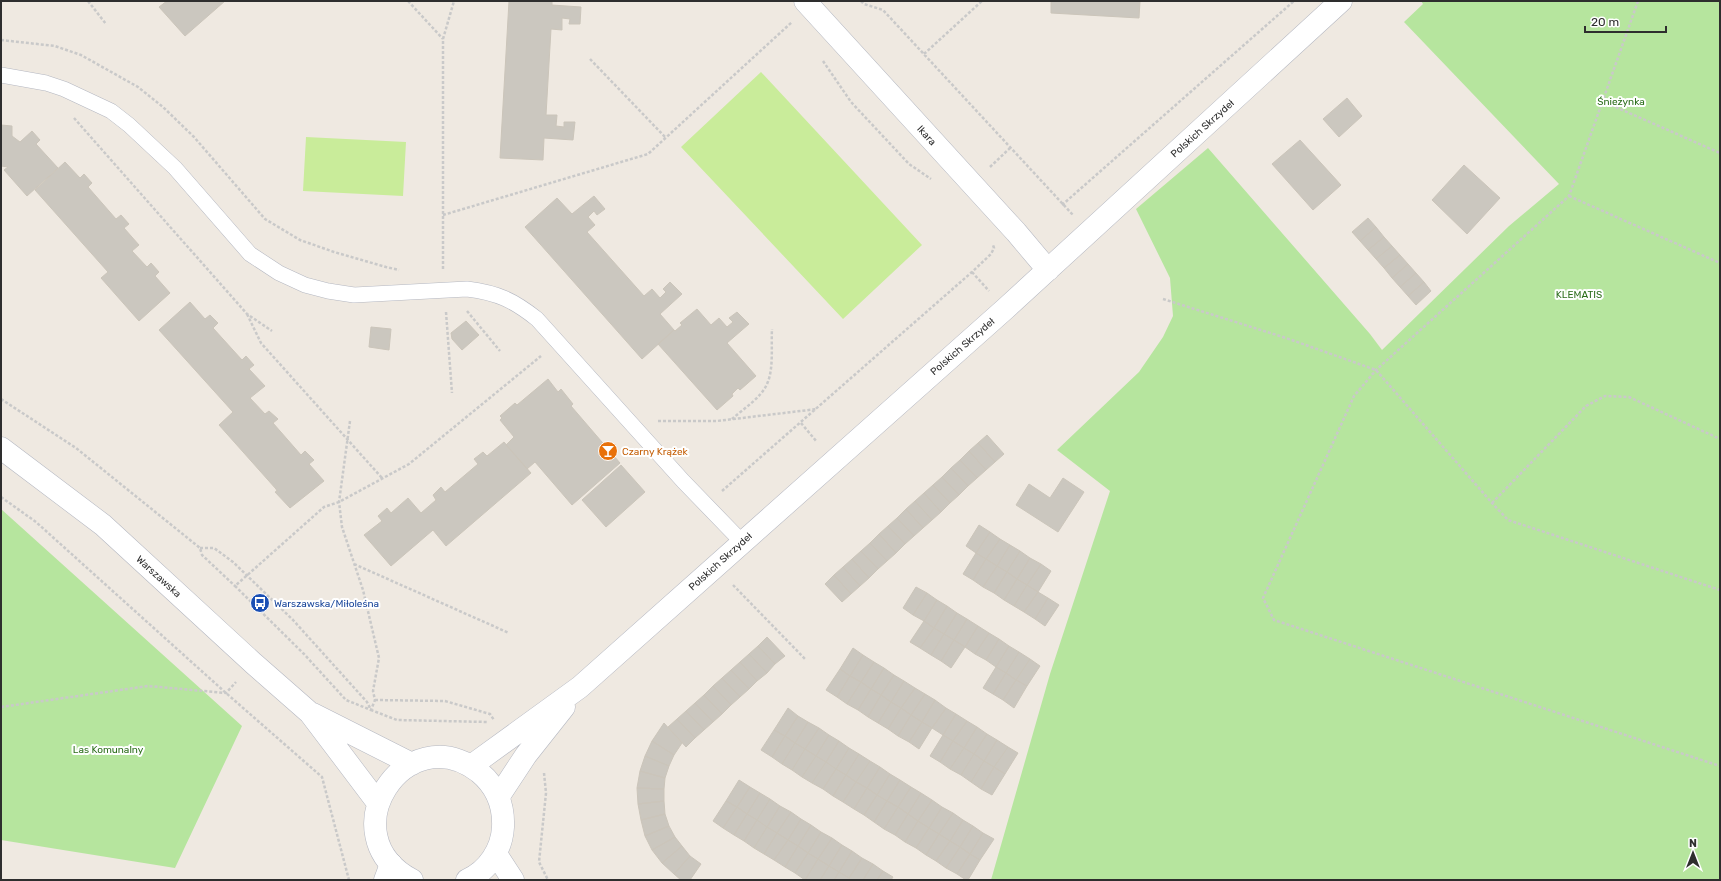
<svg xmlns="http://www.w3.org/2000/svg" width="1721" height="881" font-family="Rubik,sans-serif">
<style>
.green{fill:#b6e59e}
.pitch{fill:#c9ec9a}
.building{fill:#cbc7bf;stroke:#cbc5ba}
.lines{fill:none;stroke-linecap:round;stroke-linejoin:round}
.service-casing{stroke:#b4b7c1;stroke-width:16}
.minor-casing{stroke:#b4b7c1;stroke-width:23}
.tertiary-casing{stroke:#b4b7c1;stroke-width:23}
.secondary-casing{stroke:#b4b7c1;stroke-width:23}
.path{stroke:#c9c9c9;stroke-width:2.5;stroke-dasharray:3 2;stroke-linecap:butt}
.service{stroke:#fff;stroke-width:15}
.minor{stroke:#fff;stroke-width:22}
.tertiary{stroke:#fff;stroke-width:22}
.secondary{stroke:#fff;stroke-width:22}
.labels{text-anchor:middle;stroke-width:4;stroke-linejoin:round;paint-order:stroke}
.park-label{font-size:10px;fill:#2c6e1b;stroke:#fff}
.street-label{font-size:10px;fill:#2e2e2e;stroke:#fff}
.food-label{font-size:10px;fill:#c56008;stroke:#fff;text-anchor:start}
.transit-label{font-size:10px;fill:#164399;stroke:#fff;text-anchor:start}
</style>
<rect width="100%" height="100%" fill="#efe9e1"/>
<!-- green -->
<path class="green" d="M1421,1H1720V880H991L1050,674L1110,491L1057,450L1139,372L1163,337L1173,316L1170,278L1136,209L1208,148L1370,334L1382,350L1509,226L1559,184L1404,22L1423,4Z
M1,509L242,726L175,868L1,840Z"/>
<!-- pitch -->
<path class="pitch" d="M761,72L922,245L843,319L681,147Z
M306,137L406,142L403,196L303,191Z"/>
<!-- building -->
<path class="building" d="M167,1H225L185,36L159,7Z
M509,1H552V5L581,7L580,24H569L570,19L562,18V30L551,29L546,115H557L556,126L564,127V122H575L573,140L544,138L543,160L500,158Z
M1051,1H1140L1139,18L1051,13Z
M1347,98L1362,116L1339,137L1323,119Z
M1,125L12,126V136L20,142L32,131L40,140L36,144L58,168L27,196L4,170L8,167L1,166Z
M1300,140L1341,185L1313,210L1272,164Z
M65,162L80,178L84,174L92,183L88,187L116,219L121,215L129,224L124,228L139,245L132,251L147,267L151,263L159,272L155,276L170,293L139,321L101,278L108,272L35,190Z
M1464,165L1500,198L1467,234L1432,200Z
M594,196L605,209L597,215L594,211L588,217L595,225L587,232L644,296L652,289L660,298L666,292L663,289L670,282L682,294L660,314L674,330L642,359L525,227L557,198L572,214Z
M1368,218L1376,227L1360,241L1352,232Z
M1376,227L1384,237L1368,250L1360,241Z
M1384,237L1392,246L1376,259L1368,250Z
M1392,246L1400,255L1384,268L1376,259Z
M1400,255L1408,264L1392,278L1384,268Z
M1408,264L1416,273L1400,287L1392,278Z
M1416,273L1424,282L1408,296L1400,287Z
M1424,282L1431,291L1416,305L1408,296Z
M190,302L205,319L210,315L218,323L213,328L242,360L246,356L254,365L249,369L265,386L250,398L265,414L269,411L278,419L273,423L301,455L305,451L314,460L309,464L324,481L290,508L275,492L277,491L276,489L219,425L233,412L159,330Z
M697,309L711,325L719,318L727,327L733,322L729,318L737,312L749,324L727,343L756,376L740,390L738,388L732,394L733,396L717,410L658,344L674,330L675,331L682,325L680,323Z
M466,321L479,335L462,350L452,339L451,333Z
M371,327L391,329L389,350L369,347Z
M548,379L558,392L561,389L573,404L571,406L620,463L572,505L535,462L527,469L506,445L514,437L500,420L502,418L500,416L515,403L517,405Z
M987,435L1004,454L995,462L978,443Z
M504,442L531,473L446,546L433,530L391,566L364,535L382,521L378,516L387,508L391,513L408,498L421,513L436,500L433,495L441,487L445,492L478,464L474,459L483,452L487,456Z
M978,443L995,462L986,470L969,451Z
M969,451L986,470L977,478L960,460Z
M960,460L977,478L968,486L951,468Z
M621,465L645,492L606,527L582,500Z
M951,468L968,486L959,495L942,477Z
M942,477L959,495L950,503L933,485Z
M1063,478L1084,492L1058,532L1016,505L1029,484L1050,498Z
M933,485L950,503L941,512L924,493Z
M924,493L941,512L932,520L915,501Z
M915,501L932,520L923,528L906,509Z
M906,509L923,528L914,536L897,518Z
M897,518L914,536L905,544L888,526Z
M979,525L990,532L976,553L966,546Z
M888,526L905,544L896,553L879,534Z
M990,532L1000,539L986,559L976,553Z
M879,534L896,553L887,561L870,543Z
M1000,539L1010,545L997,566L986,559Z
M870,543L887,561L878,569L861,551Z
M1010,545L1020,551L1007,572L997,566Z
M861,551L878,569L869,578L852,559Z
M1020,551L1030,558L1017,579L1007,572Z
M976,553L986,559L973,580L963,574Z
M1030,558L1041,564L1027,585L1017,579Z
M852,559L869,578L860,586L843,567Z
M986,559L997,566L983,587L973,580Z
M1041,564L1051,571L1038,592L1027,585Z
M997,566L1007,572L994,593L983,587Z
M843,567L860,586L851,594L834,575Z
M1007,572L1017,579L1004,600L994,593Z
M834,575L851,594L842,602L825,584Z
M1017,579L1027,585L1014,606L1004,600Z
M1027,585L1038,592L1024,612L1014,606Z
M916,587L927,593L913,615L903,608Z
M1038,592L1048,598L1035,619L1024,612Z
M927,593L937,600L924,621L913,615Z
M1048,598L1059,605L1045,626L1035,619Z
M937,600L947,606L934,628L924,621Z
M947,606L957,613L944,634L934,628Z
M957,613L967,619L954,640L944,634Z
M967,619L978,626L965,647L954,640Z
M924,621L934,628L920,648L910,642Z
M978,626L989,633L975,654L965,647Z
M934,628L944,634L931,655L920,648Z
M989,633L999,639L986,660L975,654Z
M944,634L954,640L941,661L931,655Z
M767,637L785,656L775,664L758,646Z
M999,639L1009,646L996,667L986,660Z
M954,640L965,647L951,668L941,661Z
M758,646L775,664L767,673L749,654Z
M1009,646L1019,652L1006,673L996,667Z
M853,648L863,655L850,676L840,669Z
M1019,652L1030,659L1016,680L1006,673Z
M749,654L767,673L757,681L740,662Z
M863,655L874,662L861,682L850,676Z
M1030,659L1040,666L1027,686L1016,680Z
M740,662L757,681L749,689L731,670Z
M874,662L884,668L871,689L861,682Z
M996,667L1006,673L993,694L983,688Z
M884,668L894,675L881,695L871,689Z
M840,669L850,676L837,697L826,690Z
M731,670L749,689L740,697L722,678Z
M1006,673L1016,680L1003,700L993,694Z
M894,675L904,681L891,702L881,695Z
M850,676L861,682L847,704L837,697Z
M722,678L740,697L731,705L713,686Z
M1016,680L1027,686L1014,708L1003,700Z
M904,681L915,688L901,708L891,702Z
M861,682L871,689L858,710L847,704Z
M713,686L731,705L722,714L704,695Z
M915,688L925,694L911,715L901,708Z
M871,689L881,695L868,717L858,710Z
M925,694L935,700L922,722L911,715Z
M704,695L722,714L713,722L695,703Z
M881,695L891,702L878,723L868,717Z
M935,700L946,708L932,728L922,722Z
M891,702L901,708L888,729L878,723Z
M695,703L713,722L704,730L686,711Z
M788,708L798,716L785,736L774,730Z
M901,708L911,715L898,736L888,729Z
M946,708L956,714L943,735L932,728Z
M686,711L704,730L695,738L677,719Z
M956,714L967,721L953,741L943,735Z
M911,715L922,722L909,742L898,736Z
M798,716L808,722L795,743L785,736Z
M677,719L695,738L686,747L668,727Z
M967,721L977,727L964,748L953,741Z
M808,722L819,728L805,749L795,743Z
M922,722L932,728L919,749L909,742Z
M664,723L682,743L674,755L652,741Z
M977,727L987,734L974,754L964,748Z
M819,728L829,735L816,756L805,749Z
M774,730L785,736L772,757L761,750Z
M987,734L997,740L984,761L974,754Z
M829,735L839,741L826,762L816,756Z
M943,735L953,741L940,762L930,756Z
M785,736L795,743L782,764L772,757Z
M997,740L1008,747L994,767L984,761Z
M652,741L674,755L669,766L645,756Z
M839,741L849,748L836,769L826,762Z
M953,741L964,748L950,769L940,762Z
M795,743L805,749L792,770L782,764Z
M1008,747L1018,753L1005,774L994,767Z
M849,748L859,754L846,775L836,769Z
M964,748L974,754L961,775L950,769Z
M805,749L816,756L802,777L792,770Z
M859,754L870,761L856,782L846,775Z
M974,754L984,761L971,782L961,775Z
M645,756L669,766L665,778L640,771Z
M816,756L826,762L812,783L802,777Z
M870,761L880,767L867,788L856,782Z
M984,761L994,767L981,789L971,782Z
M826,762L836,769L823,789L812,783Z
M880,767L890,774L877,795L867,788Z
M994,767L1005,774L992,795L981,789Z
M836,769L846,775L833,796L823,789Z
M640,771L665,778L664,789L637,788Z
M890,774L900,780L887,801L877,795Z
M846,775L856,782L843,802L833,796Z
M739,780L750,787L737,807L726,801Z
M900,780L911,787L898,807L887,801Z
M856,782L867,788L854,809L843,802Z
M750,787L760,793L747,814L737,807Z
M911,787L921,793L908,814L898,807Z
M637,788L664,789V801L638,804Z
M867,788L877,795L864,815L854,809Z
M760,793L770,799L757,820L747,814Z
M921,793L932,800L918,821L908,814Z
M877,795L887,801L874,822L864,815Z
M770,799L780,806L767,827L757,820Z
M932,800L942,807L929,828L918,821Z
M664,801L665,814L641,820L638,804Z
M726,801L737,807L723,828L713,821Z
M887,801L898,807L884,829L874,822Z
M780,806L791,812L777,833L767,827Z
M737,807L747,814L734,835L723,828Z
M898,807L908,814L895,835L884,829Z
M942,807L953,813L939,834L929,828Z
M791,812L801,819L788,840L777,833Z
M953,813L963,820L950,841L939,834Z
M665,814L669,826L645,836L641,820Z
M747,814L757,820L744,841L734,835Z
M908,814L918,821L905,842L895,835Z
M801,819L811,825L798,846L788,840Z
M757,820L767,827L754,848L744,841Z
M963,820L973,826L960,847L950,841Z
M918,821L929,828L916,848L905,842Z
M811,825L821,832L808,853L798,846Z
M669,826L675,837L652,850L645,836Z
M973,826L983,833L970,854L960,847Z
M767,827L777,833L764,854L754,848Z
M929,828L939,834L926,855L916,848Z
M821,832L832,838L818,859L808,853Z
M777,833L788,840L774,860L764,854Z
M983,833L994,839L980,860L970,854Z
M939,834L950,841L936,861L926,855Z
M675,837L682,846L662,863L652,850Z
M832,838L842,845L829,866L818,859Z
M788,840L798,846L785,867L774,860Z
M950,841L960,847L946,868L936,861Z
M842,845L852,851L839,872L829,866Z
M682,846L690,856L674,874L662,863Z
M798,846L808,853L795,873L785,867Z
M960,847L970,854L957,874L946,868Z
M852,851L862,858L849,878L839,872Z
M808,853L818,859L805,880L795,873Z
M970,854L980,860L968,880H966L957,874Z
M690,856L701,864L690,880H681L674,874Z
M862,858L873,864L863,880H851L849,878Z
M818,859L829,866L820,880H805Z
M873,864L883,871L877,880H863Z
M829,866L839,872L834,880H820Z
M883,871L893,877L891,880H877Z
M839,872L849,878L848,880H834Z"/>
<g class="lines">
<!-- service casing -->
<g class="service-casing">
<path id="service" d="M1,75L46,83L64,89L111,111L129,125L175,168L250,254L279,273L305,285L328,291L354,295L467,289C498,293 513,300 537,319L683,481L742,542"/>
</g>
<!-- minor casing -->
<g class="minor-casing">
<path id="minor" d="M805,1L1016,232L1048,270
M471,766L580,687L1005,309L1341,1
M499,796L526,755L564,707"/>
</g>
<!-- tertiary casing -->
<g class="tertiary-casing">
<path id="tertiary" d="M385,880L391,864"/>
</g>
<!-- secondary casing -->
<g class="secondary-casing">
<path id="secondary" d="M1,448L103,525L253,663L310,713L378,803
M313,714L412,764
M496,854L513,880
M412,880C327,835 406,715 479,772C496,786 504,805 503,827C502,849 488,871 467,880"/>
</g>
<!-- path -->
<path class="path" d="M88,1L106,24
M408,1L443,39
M861,1L864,4L883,10L1073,215
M1638,1L1569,196L1376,370L1354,396L1263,598L1274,620L1720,766
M1,40L55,46L81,55L138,87L163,107L194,137L265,219L300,240L334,252L386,267L399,270
M924,54L982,1
M590,59L666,138
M823,61L851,102L909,164L931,179
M1602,101L1720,153
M74,118L247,314L272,331
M990,167L1010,148
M1569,196L1720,263
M1062,205L1294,1
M443,215L648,154L792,22
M443,269V39L454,1
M972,272L989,291
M1163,299L1286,338L1376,370L1492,503L1508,520L1720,590
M467,311L500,351
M446,312L452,393
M247,314L261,343L382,478
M1,399L76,448L200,548L202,555L235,586
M732,419C743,409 761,398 767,384C774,369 771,345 772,329
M350,421L339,502L342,527L363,590L379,658L373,691L375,700L371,710L346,700L304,654L235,586L324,507L339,502L409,464L541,356
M658,421H717L817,409
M801,423L817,442
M722,491L972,272L991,254L994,248L993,245
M1,497L36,522L226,693L322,777L349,880
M1492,503L1586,406L1605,396L1629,397L1720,439
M200,548H214L233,562L293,620L367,702L371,710L397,720L488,722
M354,564L509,633
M733,585L806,660
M375,700L445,701L490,714L494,720
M1,707L148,686L226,693L236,682
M544,773L546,793L539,862L548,880"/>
<!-- service -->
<use href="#service" class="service"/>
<!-- minor -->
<use href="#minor" class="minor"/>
<!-- tertiary -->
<use href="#tertiary" class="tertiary"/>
<!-- secondary -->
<use href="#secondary" class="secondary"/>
</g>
<!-- icons -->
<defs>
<g id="bar-disc" transform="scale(1)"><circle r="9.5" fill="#e8710a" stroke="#fff"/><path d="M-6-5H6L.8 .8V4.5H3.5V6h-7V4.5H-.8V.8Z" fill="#fff"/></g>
<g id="bus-disc" transform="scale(1)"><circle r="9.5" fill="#1a4fb4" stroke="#fff"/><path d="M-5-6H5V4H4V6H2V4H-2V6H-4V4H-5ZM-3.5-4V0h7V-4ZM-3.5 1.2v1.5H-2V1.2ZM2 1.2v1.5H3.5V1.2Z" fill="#fff"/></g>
</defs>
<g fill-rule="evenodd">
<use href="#bar-disc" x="608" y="451"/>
<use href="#bus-disc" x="260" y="603"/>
</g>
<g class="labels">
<!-- park labels -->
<g class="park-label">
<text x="1621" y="105">Śnieżynka</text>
<text x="1579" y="298">KLEMATIS</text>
<text x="108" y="753">Las Komunalny</text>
</g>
<!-- street labels -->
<g class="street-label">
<text transform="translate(1202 128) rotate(-42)" y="4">Polskich Skrzydeł</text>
<text transform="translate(927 135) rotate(48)" y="4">Ikara</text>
<text transform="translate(962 346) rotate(-41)" y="4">Polskich Skrzydeł</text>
<text transform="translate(720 561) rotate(-42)" y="4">Polskich Skrzydeł</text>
<text transform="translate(159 576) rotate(42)" y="4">Warszawska</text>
</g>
<!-- food labels -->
<g class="food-label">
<text x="622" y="455">Czarny Krążek</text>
</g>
<!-- transit labels -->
<g class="transit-label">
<text x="274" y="607">Warszawska/Miłoleśna</text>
</g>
</g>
<!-- border -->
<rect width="1721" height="881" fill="none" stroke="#2e2e2e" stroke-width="4"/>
<!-- north arrow -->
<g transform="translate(1693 853)" stroke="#ffffff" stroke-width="3" paint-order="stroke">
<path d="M0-3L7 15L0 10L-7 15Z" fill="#2e2e2e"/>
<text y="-6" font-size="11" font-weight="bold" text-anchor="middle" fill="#2e2e2e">N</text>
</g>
<!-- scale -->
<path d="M1585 26v6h81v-6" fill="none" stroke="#2e2e2e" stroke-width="2"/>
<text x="1591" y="26" font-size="12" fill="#2e2e2e" stroke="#ffffff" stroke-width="3" paint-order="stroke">20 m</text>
</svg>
